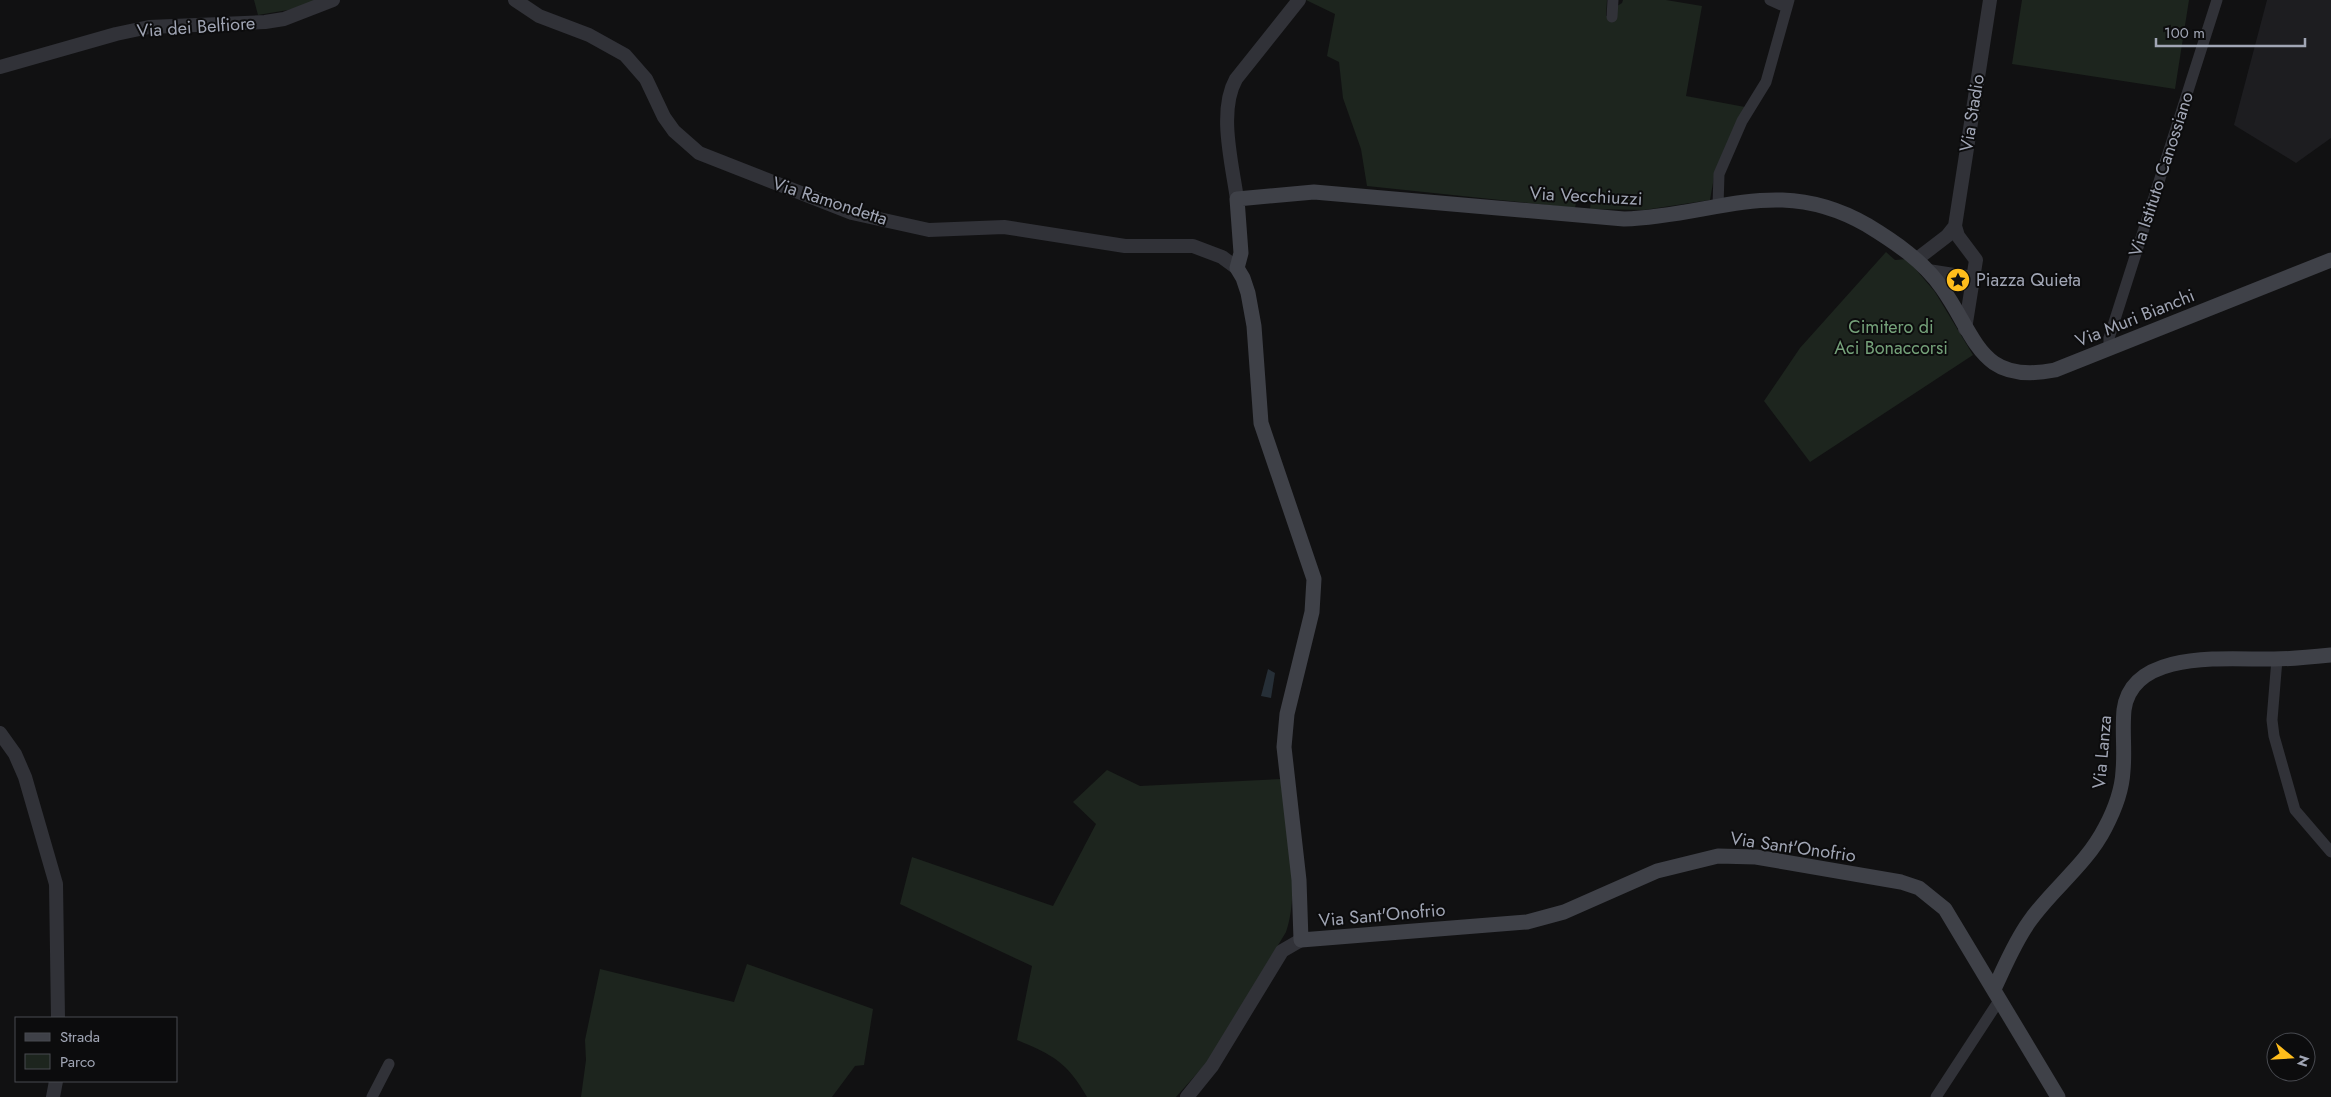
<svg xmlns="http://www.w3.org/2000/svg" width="2331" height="1097" font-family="Jost,sans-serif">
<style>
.built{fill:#1d1d20}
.green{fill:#1d251e}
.water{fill:#262f37}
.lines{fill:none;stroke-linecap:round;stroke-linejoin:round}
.minor{stroke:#313238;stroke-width:11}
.tertiary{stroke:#313238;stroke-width:14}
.secondary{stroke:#3f4148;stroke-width:15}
.labels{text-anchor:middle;stroke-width:4;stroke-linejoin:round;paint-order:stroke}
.street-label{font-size:18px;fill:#a1a6b5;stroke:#0c0c0d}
.poi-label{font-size:18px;fill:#a1a6b5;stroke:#0c0c0d;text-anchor:start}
.park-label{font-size:18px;fill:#75a27a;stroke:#0c0c0d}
</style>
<rect width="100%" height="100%" fill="#111112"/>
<!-- built -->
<path class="built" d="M2267,0H2331V138L2296,163L2234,125Z"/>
<!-- green -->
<path class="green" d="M254,0H316L294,9L258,15Z
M1306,0H1607L1606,16L1614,17V8L1622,3L1623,0H1666L1702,6L1686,96L1745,107L1714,177L1710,200L1644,210L1590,209L1592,194L1578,192L1575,208L1367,186L1361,149L1343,98L1339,62L1327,56L1335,14Z
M2022,0H2189L2175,89L2012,64Z
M1886,252L1895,260L1907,259L1935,292L1973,355L1810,462L1764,401L1800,348Z
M1107,770L1140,786L1281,779C1286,824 1301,889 1286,932L1209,1060L1176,1097H1087C1067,1062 1053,1055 1017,1040L1032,966L900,904L912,857L1053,906L1096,824L1073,802Z
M747,964L873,1009L864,1065L855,1066L832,1097H581L586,1060L585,1040L600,969L734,1002Z"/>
<!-- water -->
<path class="water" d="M1268,669L1275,673L1271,698L1261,696Z"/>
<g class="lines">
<!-- minor -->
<path class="minor" d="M1770,0L1786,7
M1612,17L1613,0
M1718,206L1719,174L1742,121L1766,82L1789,0
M2109,349V338L2217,0
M2277,659L2272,720L2274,736L2295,810L2331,852
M372,1097L389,1064
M1936,1097L2000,999"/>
<!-- tertiary -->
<path class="tertiary" d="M515,0L539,16L589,35L625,55L646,79L664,117L674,131L699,153L852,213L929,230L1004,227L1125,246H1193L1222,257L1237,268
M0,67L116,34L149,27L265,22L284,19L333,0
M1237,199C1232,163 1218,111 1236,79L1299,0
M1917,259L1947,236L1955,226
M1928,271L1973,278
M1965,329L1976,260L1958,236L1955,226L1990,0
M0,733L15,754L25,777L56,884L58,1018
M53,1097L56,1081
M1187,1097L1212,1066L1282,951L1301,940"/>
<!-- secondary -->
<path class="secondary" d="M1994,989C2005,966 2014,943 2029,922C2052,889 2086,865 2105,828C2114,811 2122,791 2123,771C2125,751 2122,731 2124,710C2132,648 2229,660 2274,659C2293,659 2312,657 2331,655
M2058,1097L1945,909L1919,888L1901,882L1756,857L1718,856L1657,871L1564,912L1527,922L1301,940L1299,880L1284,747L1287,714L1312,612L1314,579L1261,423L1254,326L1248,293L1243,278L1237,268L1241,253L1237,199L1314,192L1624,219C1716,216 1778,174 1867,225C1895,242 1923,261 1942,288C1977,337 1979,385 2055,370L2331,260"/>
</g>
<!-- icons -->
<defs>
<g id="sight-disc" transform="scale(1.25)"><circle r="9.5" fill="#ffbd1c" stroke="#0c0c0d"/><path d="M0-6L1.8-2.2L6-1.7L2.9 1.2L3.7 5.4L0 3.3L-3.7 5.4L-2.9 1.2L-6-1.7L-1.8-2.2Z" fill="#111"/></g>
</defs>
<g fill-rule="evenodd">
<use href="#sight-disc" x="1958" y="280"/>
</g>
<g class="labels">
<!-- street labels -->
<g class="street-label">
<text transform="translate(196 27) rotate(-4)" y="6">Via dei Belfiore</text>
<text transform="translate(1972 113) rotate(-81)" y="6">Via Stadio</text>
<text transform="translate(2161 174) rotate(-72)" y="6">Via Istituto Canossiano</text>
<text transform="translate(1586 196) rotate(3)" y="6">Via Vecchiuzzi</text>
<text transform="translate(830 201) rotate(18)" y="6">Via Ramondetta</text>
<text transform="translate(2135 318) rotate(-22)" y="6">Via Muri Bianchi</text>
<text transform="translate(2102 752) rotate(-85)" y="6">Via Lanza</text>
<text transform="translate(1793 847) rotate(8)" y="6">Via Sant'Onofrio</text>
<text transform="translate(1382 915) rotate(-5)" y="6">Via Sant'Onofrio</text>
</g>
<!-- poi labels -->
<g class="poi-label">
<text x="1976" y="286">Piazza Quieta</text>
</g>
<!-- park labels -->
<g class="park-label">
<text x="1891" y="333">Cimitero di<tspan x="1891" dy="21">Aci Bonaccorsi</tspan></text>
</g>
</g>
<!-- legend -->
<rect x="15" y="1017" width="162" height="65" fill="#0c0c0d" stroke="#484a50"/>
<rect x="25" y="1033" width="25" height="8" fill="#3f4148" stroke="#484a50"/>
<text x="60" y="1042" font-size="15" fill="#a1a6b5">Strada</text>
<rect x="25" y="1054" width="25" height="15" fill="#1d251e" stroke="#484a50"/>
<text x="60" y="1067" font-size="15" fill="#a1a6b5">Parco</text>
<!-- north arrow -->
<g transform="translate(2291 1057) rotate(108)"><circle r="24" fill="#0c0c0d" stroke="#484a50"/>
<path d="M0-4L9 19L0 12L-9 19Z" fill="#ffbd1c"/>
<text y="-8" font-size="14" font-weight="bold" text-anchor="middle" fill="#a1a6b5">N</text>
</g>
<!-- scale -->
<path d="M2156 38v8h149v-8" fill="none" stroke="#a1a6b5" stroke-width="2.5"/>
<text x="2164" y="38" font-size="15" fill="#a1a6b5" stroke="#0c0c0d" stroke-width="4" paint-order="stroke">100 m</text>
</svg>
